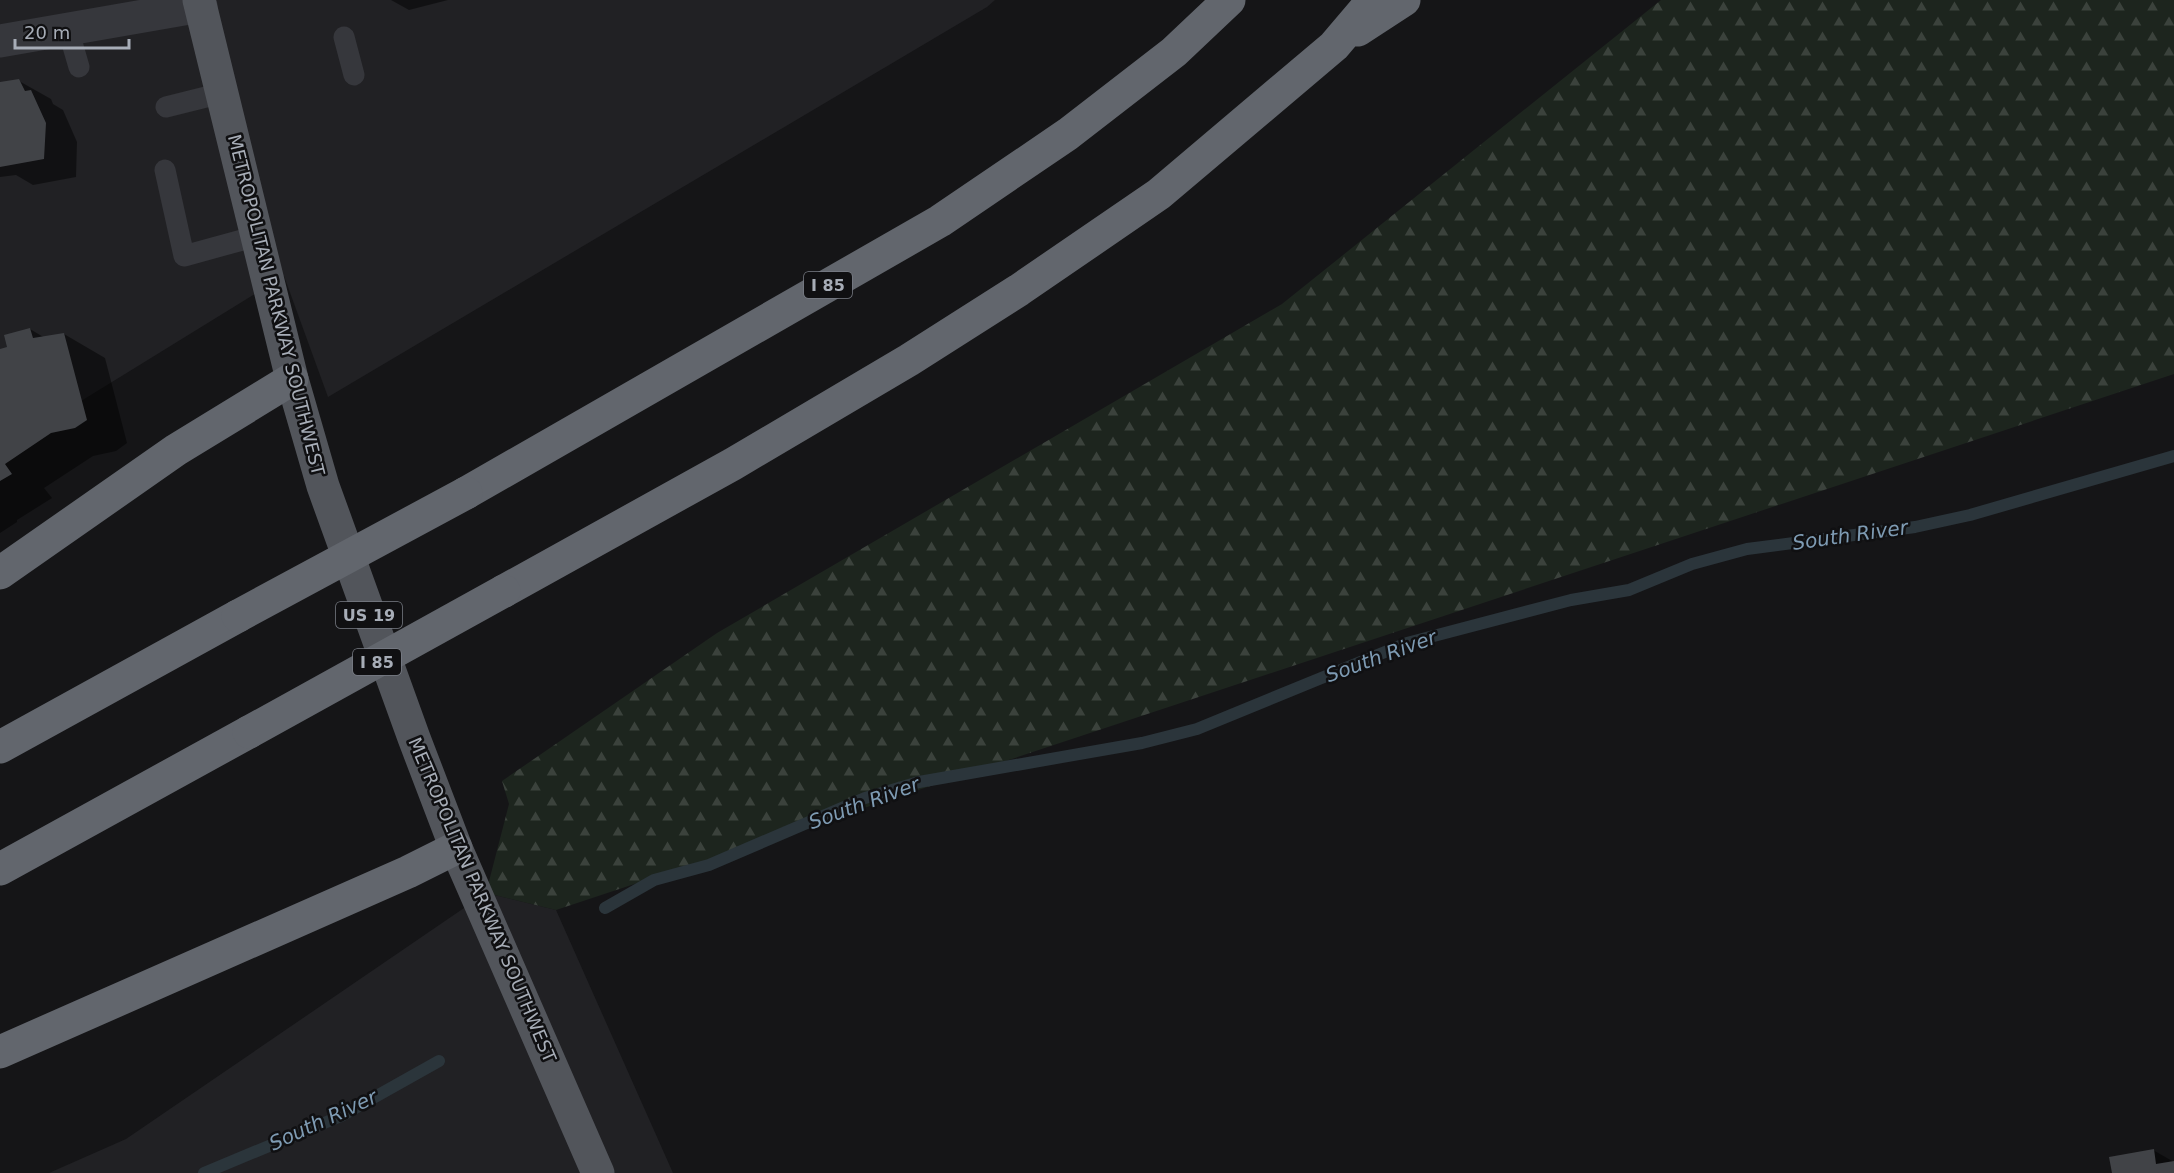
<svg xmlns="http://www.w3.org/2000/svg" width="2174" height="1173" font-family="'DejaVu Sans',sans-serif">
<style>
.built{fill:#212124}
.forest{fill:url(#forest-firs)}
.shadow{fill:#0007}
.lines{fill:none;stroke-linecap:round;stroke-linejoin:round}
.stream{stroke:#2b353b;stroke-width:12}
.building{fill:#414347}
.service{stroke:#36373c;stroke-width:21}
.minor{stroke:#36373c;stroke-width:33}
.primary{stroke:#52555b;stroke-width:33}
.motorway{stroke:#62666d;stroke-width:33}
.motorway-bridge{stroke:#62666d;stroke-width:33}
.labels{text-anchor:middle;stroke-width:5;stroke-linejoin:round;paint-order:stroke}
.shield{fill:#101012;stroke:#7a7e86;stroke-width:1.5}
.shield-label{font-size:16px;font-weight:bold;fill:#a7adb7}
.street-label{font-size:18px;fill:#a7adb7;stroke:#101012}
.water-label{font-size:20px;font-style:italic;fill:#7e9bb3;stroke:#101012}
</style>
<defs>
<pattern id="forest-firs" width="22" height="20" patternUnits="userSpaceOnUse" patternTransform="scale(1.5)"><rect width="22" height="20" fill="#1d251e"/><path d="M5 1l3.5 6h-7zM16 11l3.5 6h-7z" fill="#3b423c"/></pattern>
</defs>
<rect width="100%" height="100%" fill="#151517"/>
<!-- built -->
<path class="built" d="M0,0H995L987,7L328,397L284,276L0,451Z
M486,893L556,910L673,1173H49L126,1139Z"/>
<!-- forest -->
<path class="forest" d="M1661,0H2174V374L556,910L486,893L509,804L502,781L717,633L1282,304Z"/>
<!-- shadow -->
<path class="shadow" d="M391,0H448L409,10Z
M19,81L51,99L53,104L63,110L77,142L76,177L33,185L16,175L0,177V84Z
M30,329L45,338L64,334L105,358L127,443L116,451L93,456L44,488L52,498L17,520V522L0,533V350L9,348Z
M2153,1150L2174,1162V1173H2114Z"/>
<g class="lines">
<!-- stream -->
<path class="stream" d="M605,908L654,880L709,865L865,798L919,782L1142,743L1197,729L1407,643L1571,600L1629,590L1692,564L1747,549L1915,527L1970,515L2174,456
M204,1173L341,1116L439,1061"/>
</g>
<!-- building -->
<path class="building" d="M19,79L25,91L31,90L46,123L44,159L0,167V82Z
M30,328L33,338L64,333L87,420L75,428L51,433L5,464L12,474L0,481V349L7,347L4,335Z
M2154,1149L2156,1164L2174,1161V1173H2112L2109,1157Z"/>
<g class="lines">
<!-- service -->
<path class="service" d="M68,29L79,67
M344,37L354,75
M166,107L222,93
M165,170L184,256L257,236"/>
<!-- minor -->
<path class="minor" d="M0,41L201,6"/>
<!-- primary -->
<path class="primary" d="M199,0L292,379L323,486L414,738L456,848L598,1173"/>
<!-- motorway -->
<path class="motorway" d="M1358,30L1404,0
M466,493L940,221L1068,134L1174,52L1229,0
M0,573L176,450L292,379
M504,591L733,464L909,360L1019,290L1159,194L1334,46L1373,0
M0,747L238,616
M0,869L249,732
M0,1052L408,872L456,848"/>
<!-- motorway-bridge -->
<path class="motorway-bridge" d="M238,616L466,493
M249,732L504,591"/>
</g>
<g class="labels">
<!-- shield labels -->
<g class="shield">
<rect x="804" y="272" width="48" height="26" rx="4.5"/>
<rect x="336" y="602" width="66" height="26" rx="4.5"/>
<rect x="353" y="649" width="48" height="26" rx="4.5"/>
</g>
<g class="shield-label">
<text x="828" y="291">I 85</text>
<text x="369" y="621">US 19</text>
<text x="377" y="668">I 85</text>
</g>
<!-- street labels -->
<g class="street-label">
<text transform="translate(276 305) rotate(76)" y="6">METROPOLITAN PARKWAY SOUTHWEST</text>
<text transform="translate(482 900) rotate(67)" y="6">METROPOLITAN PARKWAY SOUTHWEST</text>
</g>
<!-- water labels -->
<g class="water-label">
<text transform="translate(1850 535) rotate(-8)" y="7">South River</text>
<text transform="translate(1381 656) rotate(-20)" y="7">South River</text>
<text transform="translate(864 803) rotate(-20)" y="7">South River</text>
<text transform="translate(323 1120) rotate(-25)" y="7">South River</text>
</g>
</g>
<!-- scale -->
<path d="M15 39v9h114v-9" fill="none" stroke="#a7adb7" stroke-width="3"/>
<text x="24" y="39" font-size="18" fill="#a7adb7" stroke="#101012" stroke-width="4.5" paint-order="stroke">20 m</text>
</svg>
